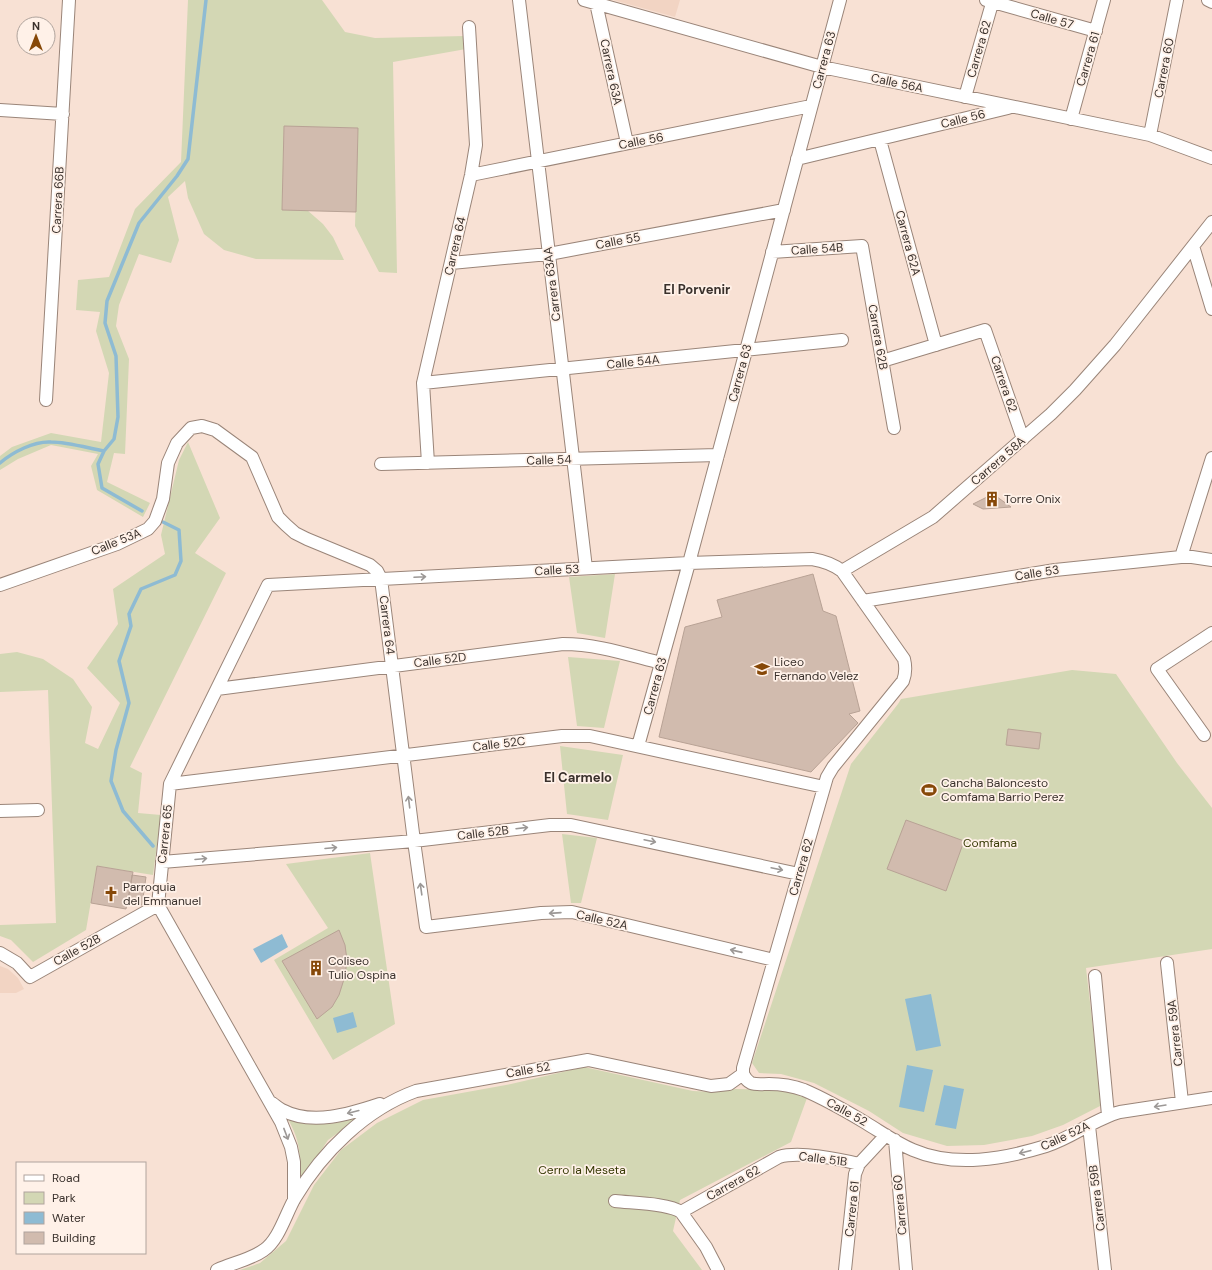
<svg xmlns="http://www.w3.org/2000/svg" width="1212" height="1270" font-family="'DM Sans',sans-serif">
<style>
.built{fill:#f2d4c3}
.green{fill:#d3d7b4}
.water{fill:#8ebbd3}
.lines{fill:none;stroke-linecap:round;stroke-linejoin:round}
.stream{stroke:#8ebbd3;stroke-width:3.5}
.building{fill:#d1bbae;stroke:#b8a295}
.minor-casing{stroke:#9a8579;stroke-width:14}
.minor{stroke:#fff;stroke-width:12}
.oneway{stroke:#9c9896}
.labels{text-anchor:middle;stroke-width:3.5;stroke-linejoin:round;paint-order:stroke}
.street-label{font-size:12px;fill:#3a312c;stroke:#fff1e8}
.poi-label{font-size:12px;fill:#3a312c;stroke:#fff1e8;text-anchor:start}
.park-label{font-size:12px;fill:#373a05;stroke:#fff1e8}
.neighbourhood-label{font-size:13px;font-weight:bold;fill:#3a312c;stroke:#fff1e8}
</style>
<rect width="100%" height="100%" fill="#f8e1d4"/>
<!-- built -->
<path class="built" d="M613,0H680L675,17Z
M0,966L8,969L18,978L24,989L16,993H0Z"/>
<!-- green -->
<path class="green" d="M188,0H322L345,32L375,38L465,36L466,49L393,62L397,273L379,272L355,226L358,128L284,127L282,210H307L323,224L333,237L344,260L256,259L224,250L204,234L188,198L185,181L168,197L179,240L171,263L139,254L119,305L116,326L129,359L125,454L114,453L107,482L150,503L143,517L97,490L91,466L98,454L51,445L18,459L0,470V456L12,447L51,433L101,442L109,373L96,331L100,312L76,310L78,280L109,277L135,209L181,162Z
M188,442L220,518L195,553L226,573L130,767L142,773L138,813L161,815L153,875L97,866L86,930L33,962L11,940L0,936V925L56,923L48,690L0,692V654L17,652L43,659L73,679L92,707L85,743L98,749L120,703L87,668L118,624L113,589L165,554L161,535L179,460Z
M615,574L605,638L577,633L569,577Z
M568,657L620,661L604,728L577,726Z
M1072,670L1116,674L1177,763L1212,808V949L1086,968L1102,1105L1063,1125L1032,1136L984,1145L947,1146L903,1133L869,1111L814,1083L781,1074L759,1073L752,1063L851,764L898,704L901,699Z
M560,746L623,755L608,820L567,814Z
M562,834L597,838L581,903H571Z
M370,853L395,1024L333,1060L274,960L328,928L286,864Z
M584,1067L693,1091L715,1092L735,1089L787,1090L807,1098L791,1142L680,1200L673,1231L702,1270H240L260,1263L286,1241L314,1185L341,1150L377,1123L423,1100L511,1084Z
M366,1113L328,1140L299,1184C300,1155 302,1145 288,1119L318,1124L336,1123Z"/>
<!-- water -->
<path class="water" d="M282,934L288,947L261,963L253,949Z
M931,994L941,1046L916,1051L905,999Z
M353,1012L357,1027L337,1033L333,1018Z
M907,1065L933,1070L924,1112L899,1107Z
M944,1085L964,1089L956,1129L935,1125Z"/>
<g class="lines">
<!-- stream -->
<path class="stream" d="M0,463C13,452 34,441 51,442C67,442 88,448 104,451
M142,511L102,488L98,464L104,451L114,439L118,417L116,356L105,323L107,301L139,223L177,176L188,159L206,0
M153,846L123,811L111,781L116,750L129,703L119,661L131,626L129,614L141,589L175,575L181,561L179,530L163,522"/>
</g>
<!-- building -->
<path class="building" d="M284,126L358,128L356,212L282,210Z
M993,494L1011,507L983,509L973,504Z
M813,574L823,611L836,616L860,711L849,714L858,723L811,772L659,737L685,627L722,617L717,600Z
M1008,729L1041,733L1039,749L1006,745Z
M906,820L964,841L946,891L887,869Z
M97,866L133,872L126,909L91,903Z
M132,875L146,877L142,905L128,903Z
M339,930L345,945L347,960L345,976L339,995L332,1007L317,1019L282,961Z"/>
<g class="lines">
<!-- minor casing -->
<g class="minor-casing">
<path id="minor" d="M519,0L586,568
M584,0L822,67L1150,135L1212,158
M597,0L596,3L627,143
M986,0L1096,31
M1208,0L1212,2
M965,97L993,0
M0,110L63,114
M1071,119L1104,0
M1150,135L1177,0
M880,140L936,345
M797,159L1008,108
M471,175L811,106
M1193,246L1212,309
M772,252L862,246L894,428
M451,263L549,254L784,210
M882,361L985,330L1023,439
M423,383L842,340
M46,400L69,0
M428,463L423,383L471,175L476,145L469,27
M381,464L718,455
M1181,557L1212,458
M842,571L933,517L1051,414L1075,390L1115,345L1212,222
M0,585L117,544L148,529L155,521L163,499L168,463L177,443L191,428L202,426L215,430L252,457L278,517L286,525L295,533L307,539L370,565L377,571L381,579L414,841L426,927L541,913L572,912L774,960
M863,601L1055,570L1181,557H1192L1212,560
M217,689L563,644C597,644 629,655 661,663
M1204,735L1157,669L1212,633
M638,746L689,563L840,0
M170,784L562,736H590L824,787
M0,811L38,810
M162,862L414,841L550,825H571L799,874
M0,953L17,963L30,977L158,905
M1167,963L1182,1102
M1095,976L1108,1115
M743,1074C745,1078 747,1081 751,1083C756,1085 763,1084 769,1084C781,1084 793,1086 804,1090C825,1099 846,1111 866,1123C881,1132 896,1143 913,1150C955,1168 1004,1159 1046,1146C1072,1138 1094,1119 1120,1112L1212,1098
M272,1103C275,1105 278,1108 282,1110C312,1126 350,1114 380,1104
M1089,1126L1105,1270
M895,1140L906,1270
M294,1200V1162L291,1147L281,1122L158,905L170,784L268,585L689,563L812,559C824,561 833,564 842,571L904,659C906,667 906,673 903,681L833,767L827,777L743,1068V1074
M615,1201C631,1203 668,1203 681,1212L706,1247L718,1270
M681,1212L779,1157C799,1151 839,1159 859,1164
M217,1270C232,1263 250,1260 264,1250C279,1240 286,1213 295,1198C322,1152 366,1109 416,1091L588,1060L711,1086L729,1084L743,1074
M845,1270L855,1174L859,1164L886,1135"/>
</g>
<!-- minor -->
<use href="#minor" class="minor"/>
</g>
<!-- one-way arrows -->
<defs><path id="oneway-shaft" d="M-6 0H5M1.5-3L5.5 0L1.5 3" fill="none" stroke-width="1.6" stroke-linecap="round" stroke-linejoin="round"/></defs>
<g class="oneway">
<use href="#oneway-shaft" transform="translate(420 577) rotate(-3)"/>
<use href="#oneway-shaft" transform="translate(409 802) rotate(-97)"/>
<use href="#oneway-shaft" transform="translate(522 828) rotate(-7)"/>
<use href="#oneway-shaft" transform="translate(650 841) rotate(12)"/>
<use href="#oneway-shaft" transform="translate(331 848) rotate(-5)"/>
<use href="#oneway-shaft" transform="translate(201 859) rotate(-5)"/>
<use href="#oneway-shaft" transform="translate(777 869) rotate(12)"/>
<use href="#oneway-shaft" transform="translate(421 889) rotate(-98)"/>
<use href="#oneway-shaft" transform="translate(555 913) rotate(176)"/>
<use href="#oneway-shaft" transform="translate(736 951) rotate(-167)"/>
<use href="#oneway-shaft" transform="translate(1160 1106) rotate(171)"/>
<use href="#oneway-shaft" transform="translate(353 1112) rotate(166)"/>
<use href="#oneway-shaft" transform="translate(286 1134) rotate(69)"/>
<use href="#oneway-shaft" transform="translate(1025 1152) rotate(166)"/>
</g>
<!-- icons -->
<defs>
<g id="building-bare" transform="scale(1.2)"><path d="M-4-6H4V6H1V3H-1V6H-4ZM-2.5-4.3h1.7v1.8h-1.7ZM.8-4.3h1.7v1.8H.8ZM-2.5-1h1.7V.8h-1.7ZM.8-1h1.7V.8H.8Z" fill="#864808" stroke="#fff1e8" stroke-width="2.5" paint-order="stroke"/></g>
<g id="school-bare" transform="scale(1.2)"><path d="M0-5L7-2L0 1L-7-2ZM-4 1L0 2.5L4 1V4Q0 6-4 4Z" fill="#864808" stroke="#fff1e8" stroke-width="2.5" paint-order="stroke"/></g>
<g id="stadium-bare" transform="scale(1.2)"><path d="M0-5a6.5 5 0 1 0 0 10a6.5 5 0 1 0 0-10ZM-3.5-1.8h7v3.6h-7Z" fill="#864808" stroke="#fff1e8" stroke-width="2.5" paint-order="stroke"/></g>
<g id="church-bare" transform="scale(1.2)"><path d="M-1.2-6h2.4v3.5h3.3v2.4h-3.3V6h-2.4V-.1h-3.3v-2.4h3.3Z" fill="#864808" stroke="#fff1e8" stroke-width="2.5" paint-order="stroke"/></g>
</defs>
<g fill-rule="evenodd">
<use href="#building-bare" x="992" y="499"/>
<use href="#school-bare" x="762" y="669"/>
<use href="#stadium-bare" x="929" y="790"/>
<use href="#church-bare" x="111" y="894"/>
<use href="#building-bare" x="316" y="968"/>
</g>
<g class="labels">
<!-- street labels -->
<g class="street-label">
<text transform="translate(1052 19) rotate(16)" y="4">Calle 57</text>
<text transform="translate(979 49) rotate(-74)" y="4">Carrera 62</text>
<text transform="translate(1088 59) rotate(-74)" y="4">Carrera 61</text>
<text transform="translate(824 60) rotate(-75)" y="4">Carrera 63</text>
<text transform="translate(1164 68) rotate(-79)" y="4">Carrera 60</text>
<text transform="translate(611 72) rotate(78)" y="4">Carrera 63A</text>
<text transform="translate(897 83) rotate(12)" y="4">Calle 56A</text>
<text transform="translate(963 119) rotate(-14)" y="4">Calle 56</text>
<text transform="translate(641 141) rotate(-11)" y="4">Calle 56</text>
<text transform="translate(58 200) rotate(-87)" y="4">Carrera 66B</text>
<text transform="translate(618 241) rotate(-11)" y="4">Calle 55</text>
<text transform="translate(908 243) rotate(75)" y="4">Carrera 62A</text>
<text transform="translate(455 246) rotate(-77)" y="4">Carrera 64</text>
<text transform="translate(817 249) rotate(-4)" y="4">Calle 54B</text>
<text transform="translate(552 284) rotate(-97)" y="4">Carrera 63AA</text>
<text transform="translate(878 337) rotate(80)" y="4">Carrera 62B</text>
<text transform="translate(633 362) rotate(-6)" y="4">Calle 54A</text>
<text transform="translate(740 373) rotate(-75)" y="4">Carrera 63</text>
<text transform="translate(1004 384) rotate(71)" y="4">Carrera 62</text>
<text transform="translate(549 460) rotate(-2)" y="4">Calle 54</text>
<text transform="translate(998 461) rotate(-41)" y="4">Carrera 58A</text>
<text transform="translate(116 542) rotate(-22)" y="4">Calle 53A</text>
<text transform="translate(557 570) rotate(-3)" y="4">Calle 53</text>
<text transform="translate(1037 573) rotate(-9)" y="4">Calle 53</text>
<text transform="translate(387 625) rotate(83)" y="4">Carrera 64</text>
<text transform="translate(440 660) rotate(-7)" y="4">Calle 52D</text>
<text transform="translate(655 686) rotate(-75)" y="4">Carrera 63</text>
<text transform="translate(499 744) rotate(-7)" y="4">Calle 52C</text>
<text transform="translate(483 833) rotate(-7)" y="4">Calle 52B</text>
<text transform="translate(165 834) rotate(-84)" y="4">Carrera 65</text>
<text transform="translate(801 867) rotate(-74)" y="4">Carrera 62</text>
<text transform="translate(602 920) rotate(13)" y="4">Calle 52A</text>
<text transform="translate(77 950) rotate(-29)" y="4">Calle 52B</text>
<text transform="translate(1175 1033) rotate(-96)" y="4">Carrera 59A</text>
<text transform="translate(528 1070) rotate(-10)" y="4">Calle 52</text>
<text transform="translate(847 1112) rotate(29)" y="4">Calle 52</text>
<text transform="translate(1065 1136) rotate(-25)" y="4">Calle 52A</text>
<text transform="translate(823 1159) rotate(7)" y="4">Calle 51B</text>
<text transform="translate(733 1183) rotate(-29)" y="4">Carrera 62</text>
<text transform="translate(1097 1198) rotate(-97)" y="4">Carrera 59B</text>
<text transform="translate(900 1205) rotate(-95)" y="4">Carrera 60</text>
<text transform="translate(852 1209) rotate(-84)" y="4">Carrera 61</text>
</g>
<!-- poi labels -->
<g class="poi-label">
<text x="1004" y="503">Torre Onix</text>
<text x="774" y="666">Liceo<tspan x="774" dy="14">Fernando Velez</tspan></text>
<text x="941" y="787">Cancha Baloncesto<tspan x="941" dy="14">Comfama Barrio Perez</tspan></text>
<text x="123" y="891">Parroquia<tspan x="123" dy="14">del Emmanuel</tspan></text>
<text x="328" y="965">Coliseo<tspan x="328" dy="14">Tulio Ospina</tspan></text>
</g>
<!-- park labels -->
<g class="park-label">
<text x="990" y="847">Comfama</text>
<text x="582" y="1174">Cerro la Meseta</text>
</g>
<!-- neighbourhood labels -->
<g class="neighbourhood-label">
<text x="697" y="294">El Porvenir</text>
<text x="578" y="782">El Carmelo</text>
</g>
</g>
<!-- legend -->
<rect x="16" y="1162" width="130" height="92" fill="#fff1e8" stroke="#b0a49d"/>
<rect x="24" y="1175" width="20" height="6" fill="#ffffff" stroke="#b0a49d"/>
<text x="52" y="1182" font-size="12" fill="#3a312c">Road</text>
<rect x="24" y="1192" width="20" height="12" fill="#d3d7b4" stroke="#b0a49d"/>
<text x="52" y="1202" font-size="12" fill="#3a312c">Park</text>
<rect x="24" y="1212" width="20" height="12" fill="#8ebbd3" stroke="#b0a49d"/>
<text x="52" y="1222" font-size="12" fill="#3a312c">Water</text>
<rect x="24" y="1232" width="20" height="12" fill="#d1bbae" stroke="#b0a49d"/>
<text x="52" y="1242" font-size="12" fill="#3a312c">Building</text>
<!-- north arrow -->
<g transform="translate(36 36)"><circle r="19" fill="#fff1e8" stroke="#b0a49d"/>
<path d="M0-3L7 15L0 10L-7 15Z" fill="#864808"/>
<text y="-6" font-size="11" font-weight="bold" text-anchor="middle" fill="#3a312c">N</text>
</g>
</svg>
